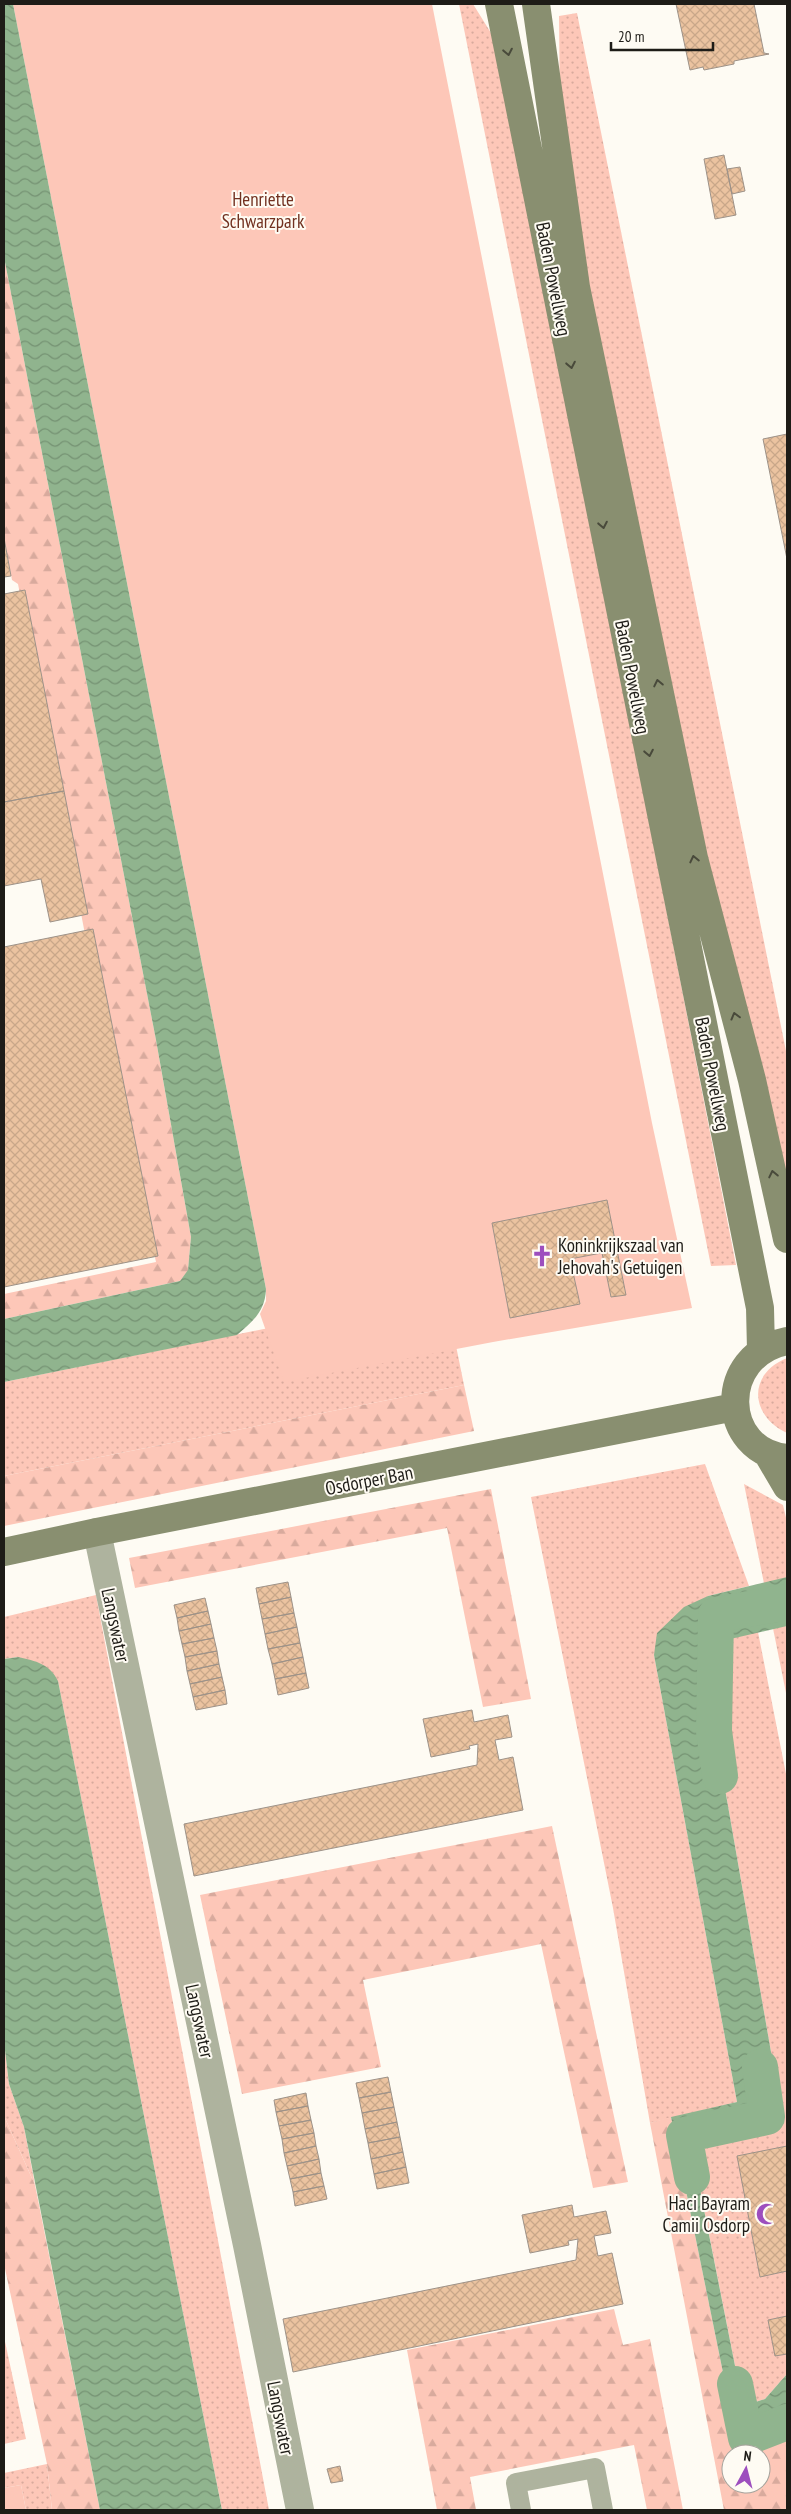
<svg xmlns="http://www.w3.org/2000/svg" width="791" height="2514" font-family="'PT Sans Narrow',sans-serif">
<style>
.grass{fill:url(#grass-dots)}
.forest{fill:url(#forest-firs);fill-rule:evenodd}
.green{fill:#fdc7b8}
.water{fill:url(#water-waves)}
.lines{fill:none;stroke-linecap:round;stroke-linejoin:round}
.canal{stroke:#90b48e;stroke-width:36}
.building{fill:url(#building-cross-hatch);stroke:#9d9288}
.lane{stroke:#aeb39e;stroke-width:20}
.street{stroke:#aeb39e;stroke-width:28}
.secondary{stroke:#898f70;stroke-width:28}
.oneway{stroke:#494a3b}
.labels{text-anchor:middle;stroke-width:4;stroke-linejoin:round;paint-order:stroke}
.park-label{font-size:19px;fill:#723120;stroke:#fefbf3}
.street-label{font-size:19px;fill:#1e1c17;stroke:#fefbf3}
.poi-label{font-size:19px;fill:#1e1c17;stroke:#fefbf3;text-anchor:start}
</style>
<defs>
<pattern id="grass-dots" width="8" height="8" patternUnits="userSpaceOnUse" patternTransform="scale(1.25)"><rect width="8" height="8" fill="#fdc7b8"/><path d="M2 2h.1M6 6h.1" fill="none" stroke="#d8aa9d" stroke-width="1.8" stroke-linecap="round"/></pattern>
<pattern id="forest-firs" width="22" height="20" patternUnits="userSpaceOnUse" patternTransform="scale(1.25)"><rect width="22" height="20" fill="#fdc7b8"/><path d="M5 1l3.5 6h-7zM16 11l3.5 6h-7z" fill="#d8aa9d"/></pattern>
<pattern id="water-waves" width="16" height="10" patternUnits="userSpaceOnUse" patternTransform="scale(1.25)"><rect width="16" height="10" fill="#90b48e"/><path d="M0 5q4-4 8 0t8 0" fill="none" stroke="#759273"/></pattern>
<pattern id="building-cross-hatch" width="8" height="8" patternUnits="userSpaceOnUse" patternTransform="scale(1.25)"><rect width="8" height="8" fill="#ebc3a0"/><path d="M0 0l8 8M0 8l8-8" fill="none" stroke="#c9a789"/></pattern>
</defs>
<rect width="100%" height="100%" fill="#fefbf3"/>
<!-- grass -->
<path class="grass" d="M459,4H473L496,41L736,1265L711,1266Z
M577,13L787,1056V1190L684,785L587,302L560,112L559,16Z
M445,1292L464,1385L4,1476V1382Z
M787,1358V1433C750,1416 747,1374 787,1358Z
M705,1464L749,1586L708,1596L654,1655L737,2102L650,2123L613,1908L531,1497Z
M744,1484L783,1505L787,1522V1698Z
M96,1595L269,2510H222L58,1681L18,1657L4,1659V1617Z
M758,1632L787,1779V2374L765,2399L743,2406L689,2133L766,2116L778,2092L703,1663C709,1636 734,1638 758,1632Z
M4,2042L9,2084L24,2127L35,2185L4,2116Z
M4,2337L26,2439L4,2444Z
M47,2464L52,2510H26L21,2485L4,2488V2473Z"/>
<!-- forest -->
<path class="forest" d="M4,257L156,1040L191,1237L188,1271L180,1281L4,1319V1294L156,1262L84,929L18,584L12,580L4,539Z
M464,1385L474,1431L4,1526V1476Z
M491,1489L531,1699L483,1707L447,1528L135,1588L129,1558Z
M552,1826L628,2182L593,2188L541,1944L363,1980L381,2067L242,2094L200,1895Z
M4,2116L35,2185L100,2510H52L47,2464L4,2264Z
M671,2117L730,2407L744,2432L759,2430L787,2432V2510H724L650,2123ZM731,2454H761V2484H731Z
M614,2309L623,2345L650,2339L683,2510H647L634,2445L470,2477L476,2510H437L407,2350Z"/>
<!-- green -->
<path class="green" d="M13,4H432L652,1123L692,1308L493,1342L284,1382L260,1314L266,1301V1289Z
M21,2485L26,2510H4V2488Z"/>
<!-- water -->
<path class="water" d="M4,4H13L266,1289C265,1312 253,1321 237,1335L4,1382V1319L180,1281L188,1270L191,1237L156,1040L4,257Z
M787,1577V1626L713,1643L705,1652L703,1663L778,2092L766,2116L689,2134L743,2406L765,2399L787,2374V2432L759,2430L743,2432L736,2427L730,2407L671,2117L737,2102L654,1655L657,1633L684,1607L708,1596Z
M18,1657C36,1661 50,1664 58,1681L222,2510H100L24,2127L9,2084L4,2042V1659Z"/>
<g class="lines">
<!-- canal -->
<path class="canal" d="M720,1776L714,1731L716,1615L787,1602
M692,2177L684,2135L767,2117L760,2067
M735,2384L746,2438L787,2422"/>
</g>
<!-- building -->
<path class="building" d="M676,4H754L764,53L769,54L734,61V64L704,70L703,67L690,70Z
M724,155L736,215L715,219L704,159Z
M740,167L745,191L732,194L727,169Z
M787,434V559L763,439Z
M4,538L11,576L4,577Z
M25,590L64,791L4,802V594Z
M64,791L88,914L50,922L41,879L4,886V802Z
M93,929L158,1256L4,1287V947Z
M607,1200L617,1250L570,1259L580,1304L510,1318L492,1223Z
M617,1250L626,1295L611,1297L602,1253Z
M288,1582L291,1597L259,1604L256,1588Z
M291,1597L294,1613L262,1619L259,1604Z
M205,1598L208,1611L177,1618L174,1605Z
M208,1611L211,1624L179,1631L177,1618Z
M294,1613L297,1627L265,1634L262,1619Z
M211,1624L214,1638L182,1644L179,1631Z
M297,1627L300,1643L268,1649L265,1634Z
M214,1638L217,1651L185,1657L182,1644Z
M300,1643L303,1657L272,1664L268,1649Z
M217,1651L219,1664L187,1671L185,1657Z
M303,1657L306,1673L275,1679L272,1664Z
M219,1664L222,1677L190,1684L187,1671Z
M306,1673L309,1688L278,1695L275,1679Z
M222,1677L225,1690L193,1697L190,1684Z
M225,1690L227,1704L196,1710L193,1697Z
M472,1710L474,1722L508,1715L512,1737L495,1740L499,1760L513,1757L523,1810L194,1876L184,1824L477,1765L478,1744L469,1746L470,1749L431,1757L423,1719Z
M388,2077L391,2092L359,2098L356,2083Z
M391,2092L394,2107L362,2113L359,2098Z
M306,2093L308,2106L276,2112L274,2100Z
M308,2106L311,2120L279,2126L276,2112Z
M394,2107L397,2122L365,2129L362,2113Z
M311,2120L314,2133L282,2139L279,2126Z
M397,2122L400,2137L368,2143L365,2129Z
M314,2133L316,2146L284,2153L282,2139Z
M400,2137L403,2152L371,2159L368,2143Z
M316,2146L319,2159L287,2166L284,2153Z
M787,2146V2271L760,2277L737,2156Z
M403,2152L406,2167L374,2174L371,2159Z
M319,2159L321,2173L290,2179L287,2166Z
M406,2167L409,2183L377,2189L374,2174Z
M321,2173L324,2186L293,2192L290,2179Z
M324,2186L327,2199L295,2206L293,2192Z
M572,2205L574,2217L606,2211L611,2233L594,2236L598,2256L612,2253L623,2304L293,2372L283,2319L576,2260L578,2239L568,2241L569,2245L530,2253L522,2215Z
M787,2316V2354L775,2356L768,2320Z
M340,2466L343,2481L331,2483L327,2469Z"/>
<g class="lines">
<!-- lane -->
<path class="lane" d="M521,2510L516,2483L595,2468L603,2510"/>
<!-- street -->
<path class="street" d="M97,1532L247,2245L300,2510"/>
<!-- secondary -->
<path class="secondary" d="M499,4L760,1308L761,1350
M536,4L576,287L694,858L752,1080L787,1239
M787,1341C716,1355 720,1452 787,1458
M767,1453L787,1487
M4,1552L97,1532L735,1407"/>
</g>
<!-- one-way arrows -->
<defs><path id="oneway-chevron" d="M-2-3.5L2.5 0L-2 3.5" fill="none" stroke-width="1.6" stroke-linecap="round" stroke-linejoin="round" transform="scale(1.25)"/></defs>
<g class="oneway">
<use href="#oneway-chevron" transform="translate(508 52) rotate(79)"/>
<use href="#oneway-chevron" transform="translate(571 365) rotate(79)"/>
<use href="#oneway-chevron" transform="translate(603 525) rotate(79)"/>
<use href="#oneway-chevron" transform="translate(658 683) rotate(-102)"/>
<use href="#oneway-chevron" transform="translate(649 753) rotate(79)"/>
<use href="#oneway-chevron" transform="translate(694 859) rotate(-103)"/>
<use href="#oneway-chevron" transform="translate(735 1016) rotate(-105)"/>
<use href="#oneway-chevron" transform="translate(773 1174) rotate(-102)"/>
</g>
<!-- icons -->
<defs>
<g id="church-bare" transform="scale(1.725)"><path d="M-1.2-6h2.4v3.5h3.3v2.4h-3.3V6h-2.4V-.1h-3.3v-2.4h3.3Z" fill="#9d4ebe" stroke="#fefbf3" stroke-width="2.5" paint-order="stroke"/></g>
<g id="mosque-bare" transform="scale(1.725)"><path d="M3.5-4.9A6 6 0 1 0 3.5 4.9A5 5 0 1 1 3.5-4.9Z" fill="#9d4ebe" stroke="#fefbf3" stroke-width="2.5" paint-order="stroke"/></g>
</defs>
<g fill-rule="evenodd">
<use href="#church-bare" x="542" y="1256"/>
<use href="#mosque-bare" x="767" y="2214"/>
</g>
<g class="labels">
<!-- park labels -->
<g class="park-label">
<text x="263" y="206">Henriette<tspan x="263" dy="22">Schwarzpark</tspan></text>
</g>
<!-- street labels -->
<g class="street-label">
<text transform="translate(554 279) rotate(79)" y="7">Baden Powellweg</text>
<text transform="translate(633 677) rotate(79)" y="7">Baden Powellweg</text>
<text transform="translate(713 1074) rotate(79)" y="7">Baden Powellweg</text>
<text transform="translate(369 1480) rotate(-11)" y="7">Osdorper Ban</text>
<text transform="translate(116 1625) rotate(78)" y="7">Langswater</text>
<text transform="translate(200 2021) rotate(78)" y="7">Langswater</text>
<text transform="translate(281 2418) rotate(79)" y="7">Langswater</text>
</g>
<!-- poi labels -->
<g class="poi-label">
<text x="558" y="1252">Koninkrijkszaal van<tspan x="558" dy="22">Jehovah's Getuigen</tspan></text>
<text x="750" y="2210" text-anchor="end">Haci Bayram<tspan x="750" dy="22">Camii Osdorp</tspan></text>
</g>
</g>
<!-- border -->
<rect width="791" height="2514" fill="none" stroke="#1e1c17" stroke-width="10"/>
<!-- north arrow -->
<g transform="translate(746 2469) rotate(7)"><circle r="24" fill="#fefbf3" stroke="#a4a29b"/>
<path d="M0-4L9 19L0 12L-9 19Z" fill="#9d4ebe"/>
<text y="-8" font-size="14" font-weight="bold" text-anchor="middle" fill="#1e1c17">N</text>
</g>
<!-- scale -->
<path d="M611 42v8h102v-8" fill="none" stroke="#1e1c17" stroke-width="2.5"/>
<text x="618" y="42" font-size="15" fill="#1e1c17" stroke="#fefbf3" stroke-width="4" paint-order="stroke">20 m</text>
</svg>
